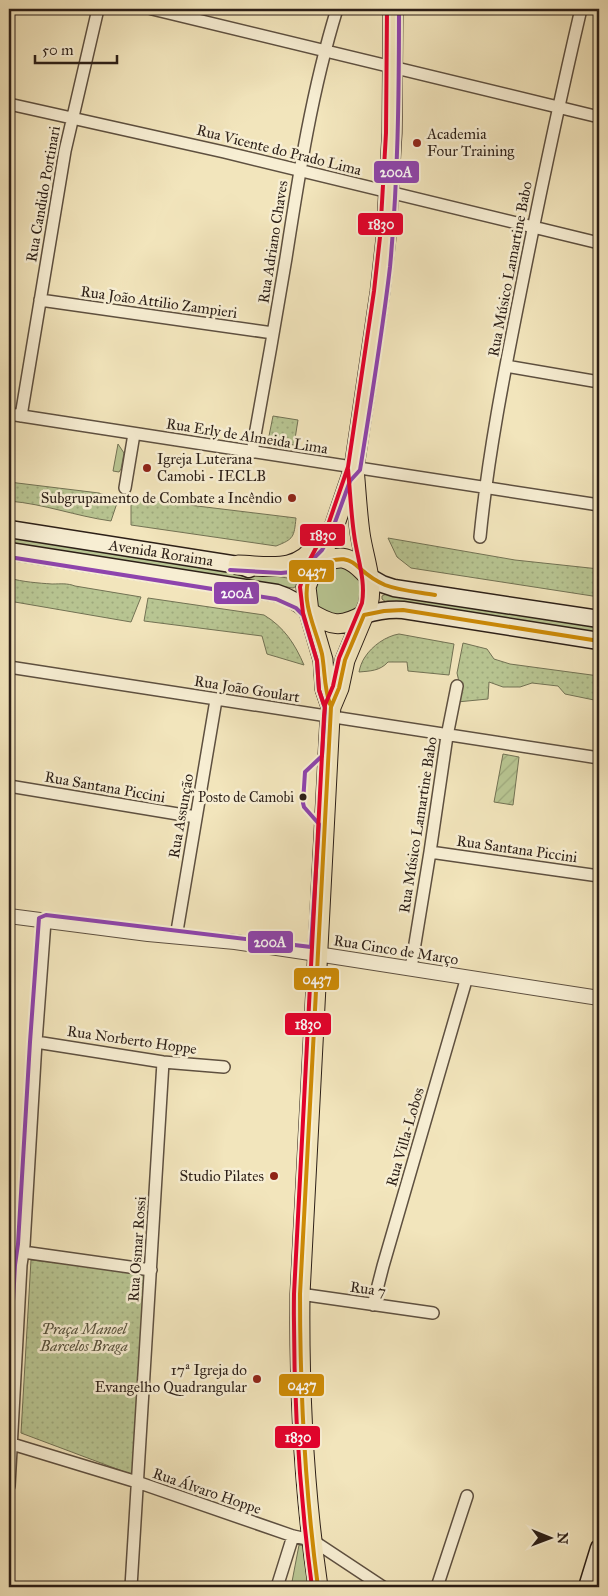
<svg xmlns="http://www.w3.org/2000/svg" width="608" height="1596" font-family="'IM FELL Great Primer',serif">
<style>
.grass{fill:#b8c592;stroke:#727254}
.park{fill:url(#park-dots);stroke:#727254}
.garden{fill:url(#garden-furrows);stroke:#727254}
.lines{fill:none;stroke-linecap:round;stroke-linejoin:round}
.minor-casing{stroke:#5e5040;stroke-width:14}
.tertiary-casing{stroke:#5e5040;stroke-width:16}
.secondary-casing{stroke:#2c1f17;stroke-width:19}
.trunk-casing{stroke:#2c1f17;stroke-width:21}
.minor{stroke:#f7eed3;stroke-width:11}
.tertiary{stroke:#f7eed3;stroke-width:14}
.secondary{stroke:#f7eed3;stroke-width:16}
.trunk{stroke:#f2e5bc;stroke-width:19}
.bus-1-casing{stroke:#f7eed3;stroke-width:8}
.bus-2-casing{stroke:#f7eed3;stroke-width:8}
.bus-3-casing{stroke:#f7eed3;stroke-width:8}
.bus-1{stroke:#ce8b05;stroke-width:4}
.bus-2{stroke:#8e44ad;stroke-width:4}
.bus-3{stroke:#e4002b;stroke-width:4}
.poi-dot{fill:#8f2418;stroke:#f7eed3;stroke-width:2}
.bus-dot{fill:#2c1f17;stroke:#f7eed3;stroke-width:2}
.labels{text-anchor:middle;stroke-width:5;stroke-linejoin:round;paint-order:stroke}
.bus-label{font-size:14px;fill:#2c1f17;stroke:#f7eed3;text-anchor:end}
.poi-label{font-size:15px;fill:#2c1f17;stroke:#f7eed3;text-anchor:end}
.street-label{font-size:15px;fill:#2c1f17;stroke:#f7eed3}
.park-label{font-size:15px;font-style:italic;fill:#56513c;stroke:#f7eed3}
.line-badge{stroke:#f7eed3;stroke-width:2}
.badge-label{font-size:14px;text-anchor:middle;font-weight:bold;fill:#fff}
</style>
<defs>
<pattern id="park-dots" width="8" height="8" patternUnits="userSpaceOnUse" patternTransform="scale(1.25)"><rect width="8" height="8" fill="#b8c592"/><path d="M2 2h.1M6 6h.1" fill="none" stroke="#9ea97d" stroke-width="1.8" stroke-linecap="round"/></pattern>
<pattern id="garden-furrows" width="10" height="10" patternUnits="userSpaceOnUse" patternTransform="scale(1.25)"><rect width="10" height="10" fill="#b8c592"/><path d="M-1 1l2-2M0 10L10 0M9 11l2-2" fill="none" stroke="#9ea97d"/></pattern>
</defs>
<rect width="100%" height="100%" fill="#f2e5bc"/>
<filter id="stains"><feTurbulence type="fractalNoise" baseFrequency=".004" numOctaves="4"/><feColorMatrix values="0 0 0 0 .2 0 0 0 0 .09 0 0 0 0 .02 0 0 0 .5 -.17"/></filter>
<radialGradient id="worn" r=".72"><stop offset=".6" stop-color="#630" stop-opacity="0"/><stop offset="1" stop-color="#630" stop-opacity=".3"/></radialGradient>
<!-- grass -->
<path class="grass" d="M118,444L124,453L121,469L119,472L113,471Z
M9,535L294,579L298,583L297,586L293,588L9,544Z
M331,566L349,567L363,582V602L355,610L338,617C314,606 314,607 315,579Z
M386,594L599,627V635L386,602L382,599V596Z
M299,1545L305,1546L310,1587H291Z"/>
<!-- park -->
<path class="park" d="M273,416L298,420L294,445L268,441Z
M9,482L99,493L118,500L111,521C75,516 45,504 9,501Z
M131,498L296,518C294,537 294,539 276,546L131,525Z
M388,538L515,560L599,569V597L411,568L397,557Z
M9,578C23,582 38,583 52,584C61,584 67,583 75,586L141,597L131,622L9,601Z
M148,598L264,615C284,627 295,644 304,665L267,654L262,636L144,621Z
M399,634L454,644L449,675L408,671L407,662H388C380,671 370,671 359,672C360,667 362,661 365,657C372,646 386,636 399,634Z
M463,643L487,649L494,659L510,664L599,676V701L565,694L558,686L532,683L520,687H503L489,682L488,699L457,702L459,682L457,673Z
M31,1260L145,1273L133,1475L21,1433Z"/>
<!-- garden -->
<path class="garden" d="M503,754L519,757L513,805L494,802Z"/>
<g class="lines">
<!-- minor casing -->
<g class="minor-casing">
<path id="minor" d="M152,9L599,117
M9,104L224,152L599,243
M40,300L273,333
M506,366L599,382
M9,414L599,505
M21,416L65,151L98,9
M252,452C264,387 275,323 286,258C299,174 312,90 337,9
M125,488L134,434
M480,537C488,455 504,374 520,294C539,198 559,103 581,9
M9,667L599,758
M9,786L196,817
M430,852L599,876
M176,937L216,700
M411,968L430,852L447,736L457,686
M36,1042L163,1062L224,1067
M23,1252L151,1270
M300,1294L433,1313
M373,1305L383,1266L467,977
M12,1444L137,1482L293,1536L312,1540L383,1587
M9,1486L21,1265L24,1245L36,1042L45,921
M131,1587L163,1062
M277,1587L293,1536
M437,1587L467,1496"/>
</g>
<!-- tertiary casing -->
<g class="tertiary-casing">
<path id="tertiary" d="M9,916L148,934L235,942L317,954L599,998"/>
</g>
<!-- secondary casing -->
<g class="secondary-casing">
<g id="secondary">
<path id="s1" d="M9,529L238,565L249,569"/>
<path d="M9,551L277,593C290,597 299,603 309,612"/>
<path d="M368,576L382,584L394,588L599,619"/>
<path d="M364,615C377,611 390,609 403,610L599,641"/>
<path d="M587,1587L599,1548"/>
</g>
</g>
<!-- trunk casing -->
<g class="trunk-casing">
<path id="trunk" d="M238,565C271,566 296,574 318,544
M313,568C339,554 347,553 368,576
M309,612C331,626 341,628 364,615
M331,707L325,689L323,660L309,612L306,587L313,568L325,547L334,527L354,468L380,292L386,238L392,133L393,9
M318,1587C304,1491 299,1392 300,1294L330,717L331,707L339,688L345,660L368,605C374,582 363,556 360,533C357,511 356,489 354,468
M599,1587V1586"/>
</g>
<!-- minor -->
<use href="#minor" class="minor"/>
<!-- tertiary -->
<use href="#tertiary" class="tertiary"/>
<!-- secondary -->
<use href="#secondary" class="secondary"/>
<!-- trunk -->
<use href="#trunk" class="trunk"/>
<!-- bus-1 casing -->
<g class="bus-1-casing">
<path id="bus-1" d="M330,704C324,688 325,671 322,654C315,625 297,597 313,568C359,546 349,570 385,585C401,591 418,592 435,595
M318,1587C305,1490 300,1392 300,1294L331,707L339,688L345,660L364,615L384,611L403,610L599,641"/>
</g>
<!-- bus-2 casing -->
<g class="bus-2-casing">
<path id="bus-2" d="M9,557L276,599L296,608L303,615L317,661L319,690L325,708L322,756L305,772L303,803L304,807L319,824L311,947L46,915L39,918L30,1042L18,1244L15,1265L9,1375
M230,570L281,573L291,572L308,564L322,550L330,536L350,481L360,470C371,402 382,335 390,267C398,181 399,95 399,9"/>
</g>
<!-- bus-3 casing -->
<g class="bus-3-casing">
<path id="bus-3" d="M324,705L319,690L317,661L303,613L300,587L307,565L328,525L348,467L374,291L380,237L386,133L387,9
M312,1587C299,1490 293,1392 294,1294L324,716L325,705L333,686L339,658L362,603C366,580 357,558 354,534C351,513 350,490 348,469"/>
</g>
<!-- bus-1 -->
<use href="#bus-1" class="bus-1"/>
<!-- bus-2 -->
<use href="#bus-2" class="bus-2"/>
<!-- bus-3 -->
<use href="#bus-3" class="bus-3"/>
</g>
<!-- markers -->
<g class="poi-dot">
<circle cx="417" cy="143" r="5"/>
<circle cx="147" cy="468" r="5"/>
<circle cx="292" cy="498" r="5"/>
<circle cx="274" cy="1176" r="5"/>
<circle cx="257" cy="1379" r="5"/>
</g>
<circle class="bus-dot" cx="303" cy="797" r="4.5"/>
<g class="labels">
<!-- bus labels -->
<g class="bus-label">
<text x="294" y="802">Posto de Camobi</text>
</g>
<!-- poi labels -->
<g class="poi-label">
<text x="427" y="139" text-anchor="start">Academia<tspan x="427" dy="17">Four Training</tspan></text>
<text x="157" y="464" text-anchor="start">Igreja Luterana<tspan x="157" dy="17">Camobi - IECLB</tspan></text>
<text x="282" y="503">Subgrupamento de Combate a Incêndio</text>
<text x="264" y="1181">Studio Pilates</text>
<text x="247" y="1375">17ª Igreja do<tspan x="247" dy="17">Evangelho Quadrangular</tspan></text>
</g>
<!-- street labels -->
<g class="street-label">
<text transform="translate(279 150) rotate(14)" y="5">Rua Vicente do Prado Lima</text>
<text transform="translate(43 194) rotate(-80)" y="5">Rua Candido Portinari</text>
<text transform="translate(273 242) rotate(-81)" y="5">Rua Adriano Chaves</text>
<text transform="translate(510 269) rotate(-79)" y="5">Rua Músico Lamartine Babo</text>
<text transform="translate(159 302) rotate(8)" y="5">Rua João Attilio Zampieri</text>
<text transform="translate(247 436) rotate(9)" y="5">Rua Erly de Almeida Lima</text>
<text dy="5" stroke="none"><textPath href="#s1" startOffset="154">Avenida Roraima</textPath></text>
<text transform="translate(247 689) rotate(9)" y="5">Rua João Goulart</text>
<text transform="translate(105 787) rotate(10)" y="5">Rua Santana Piccini</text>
<text transform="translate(181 816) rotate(-80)" y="5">Rua Assunção</text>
<text transform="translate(418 825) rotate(-81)" y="5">Rua Músico Lamartine Babo</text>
<text transform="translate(517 849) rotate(8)" y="5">Rua Santana Piccini</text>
<text transform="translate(396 950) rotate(9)" y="5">Rua Cinco de Março</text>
<text transform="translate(132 1040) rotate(8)" y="5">Rua Norberto Hoppe</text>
<text transform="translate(405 1137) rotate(-74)" y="5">Rua Villa-Lobos</text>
<text transform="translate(137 1249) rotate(-86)" y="5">Rua Osmar Rossi</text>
<text transform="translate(368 1289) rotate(8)" y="5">Rua 7</text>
<text transform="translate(207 1491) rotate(19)" y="5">Rua Álvaro Hoppe</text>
</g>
<!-- park labels -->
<g class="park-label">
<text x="84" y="1334">Praça Manoel<tspan x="84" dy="17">Barcelos Braga</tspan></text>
</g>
</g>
<g class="line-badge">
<rect x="373" y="160" width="47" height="24" rx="5" fill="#8e44ad"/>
<rect x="357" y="212" width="47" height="24" rx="5" fill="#e4002b"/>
<rect x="299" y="523" width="47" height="24" rx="5" fill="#e4002b"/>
<rect x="288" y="559" width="47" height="24" rx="5" fill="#ce8b05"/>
<rect x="213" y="581" width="47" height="24" rx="5" fill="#8e44ad"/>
<rect x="247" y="930" width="47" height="24" rx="5" fill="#8e44ad"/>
<rect x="293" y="967" width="47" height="24" rx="5" fill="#ce8b05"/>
<rect x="284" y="1012" width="48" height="24" rx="5" fill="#e4002b"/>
<rect x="278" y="1373" width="47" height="24" rx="5" fill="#ce8b05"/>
<rect x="274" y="1425" width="47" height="24" rx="5" fill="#e4002b"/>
</g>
<g class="badge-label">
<text x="396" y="177">200A</text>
<text x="381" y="229">1830</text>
<text x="323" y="540">1830</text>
<text x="312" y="576">0437</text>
<text x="237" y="598">200A</text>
<text x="270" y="947">200A</text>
<text x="317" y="984">0437</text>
<text x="308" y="1029">1830</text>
<text x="302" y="1390">0437</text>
<text x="298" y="1442">1830</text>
</g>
<!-- margin -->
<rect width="608" height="1596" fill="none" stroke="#f2e5bc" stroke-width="30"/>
<rect x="10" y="10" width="588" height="1576" fill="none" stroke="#2c1f17" stroke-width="2.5"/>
<rect x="15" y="15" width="578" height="1566" fill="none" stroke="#2c1f17"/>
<!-- north arrow -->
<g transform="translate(550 1538) rotate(91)" stroke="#f7eed3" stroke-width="4" paint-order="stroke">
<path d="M0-4L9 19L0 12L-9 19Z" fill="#2c1f17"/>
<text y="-8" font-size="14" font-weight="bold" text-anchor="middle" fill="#2c1f17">N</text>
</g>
<!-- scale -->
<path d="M35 55v8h82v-8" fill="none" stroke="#2c1f17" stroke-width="2.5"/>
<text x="42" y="55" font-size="15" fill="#2c1f17" stroke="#f7eed3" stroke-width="4" paint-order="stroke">50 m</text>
<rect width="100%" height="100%" filter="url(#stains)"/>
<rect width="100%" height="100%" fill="url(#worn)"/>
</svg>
